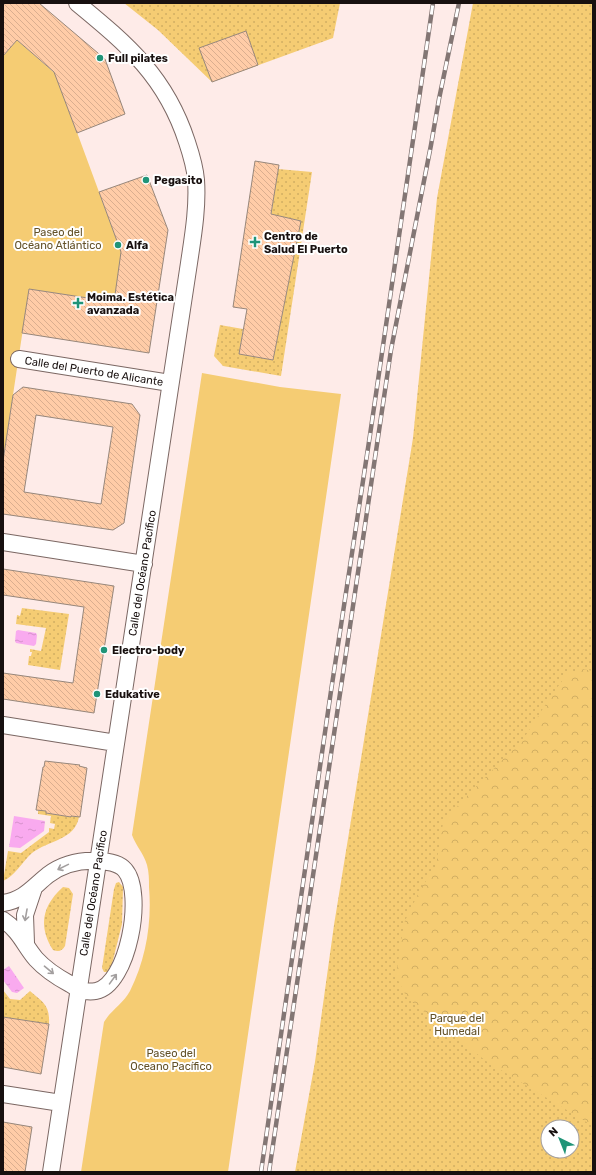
<svg xmlns="http://www.w3.org/2000/svg" width="596" height="1175" font-family="Rubik,sans-serif">
<style>
.grass{fill:url(#grass-dots);fill-rule:evenodd}
.forest{fill:url(#forest-crowns)}
.park{fill:#f5cc73}
.water{fill:url(#water-ripples)}
.building{fill:url(#building-back-hatch);stroke:#97877b;fill-rule:evenodd}
.lines{fill:none;stroke-linecap:round;stroke-linejoin:round}
.minor-casing{stroke:#7b6763;stroke-width:18}
.minor{stroke:#fff;stroke-width:16}
.rail-casing{stroke:#837674;stroke-width:4.5}
.rail{stroke:#fff;stroke-width:3;stroke-dasharray:9;stroke-linecap:butt}
.oneway{stroke:#a39f9f}
.poi-dot{fill:#209478;stroke:#fff;stroke-width:1.5}
.labels{text-anchor:middle;stroke-width:4;stroke-linejoin:round;paint-order:stroke}
.poi-label{font-size:11px;font-weight:bold;fill:#18100f;stroke:#fff;text-anchor:start}
.park-label{font-size:11px;fill:#635128;stroke:#fff}
.street-label{font-size:11px;fill:#18100f;stroke:#fff}
</style>
<defs>
<pattern id="grass-dots" width="8" height="8" patternUnits="userSpaceOnUse"><rect width="8" height="8" fill="#f5cc73"/><path d="M2 2h.1M6 6h.1" fill="none" stroke="#d1ae62" stroke-width="1.8" stroke-linecap="round"/></pattern>
<pattern id="forest-crowns" width="20" height="18" patternUnits="userSpaceOnUse"><rect width="20" height="18" fill="#f5cc73"/><path d="M2 6a3 3 0 1 1 6 0M12 15a3 3 0 1 1 6 0" fill="none" stroke="#d1ae62"/></pattern>
<pattern id="water-ripples" width="26" height="14" patternUnits="userSpaceOnUse"><rect width="26" height="14" fill="#f9aaef"/><path d="M2 4q2-2 4 0t4 0M15 11q2-2 4 0t4 0" fill="none" stroke="#d591cc"/></pattern>
<pattern id="building-back-hatch" width="6" height="6" patternUnits="userSpaceOnUse"><rect width="6" height="6" fill="#ffcca7"/><path d="M-1 5l2 2M0 0l6 6M5-1l2 2" fill="none" stroke="#daae8f"/></pattern>
</defs>
<rect width="100%" height="100%" fill="#feebe8"/>
<!-- grass -->
<path class="grass" d="M124,3H340L333,38L212,82L158,30Z
M473,3H593V1172H295L315,1062L334,925L413,438L437,198ZM548,1127H572V1151H548Z
M278,169L312,172L281,376L223,366L214,356L220,325L243,329L239,354L273,360L301,221L283,217L264,263Z
M22,608L69,614L60,670L28,665L29,656H31L32,652H30V649L41,651L46,628L16,624L17,615L20,616Z
M38,810L46,811V813L71,817V816L79,817C75,840 49,840 32,853C22,862 15,876 3,881L8,851L21,853L49,832V828L54,829L55,824L50,823L51,816L38,814Z
M119,882L123,887L122,924L112,964L107,972H104L102,968L114,889L116,883Z
M63,887L69,888L73,894L65,946C62,951 59,952 53,950C38,926 42,906 63,887Z
M3,990L10,999L20,1000L30,991C43,1002 50,1005 49,1024L3,1017Z"/>
<!-- forest -->
<path class="forest" d="M582,669L593,671V1126L486,1061L407,998L396,976L404,923L420,890L436,866L443,823L461,802L524,738L551,696L568,673Z"/>
<!-- park -->
<path class="park" d="M17,40L58,76L57,78L120,249H122L114,302L29,289L3,461V56Z
M202,373L280,387L341,394L228,1172H81L104,1022C111,1010 123,1004 130,991C146,959 152,923 149,887C149,880 149,872 147,865C144,854 136,846 132,835Z"/>
<!-- water -->
<path class="water" d="M18,630L36,633L37,635L36,644L34,646L16,643L15,641L16,631Z
M14,816L45,821L44,831L20,848L9,847Z
M9,966L24,988L17,993L12,992L3,980V970Z"/>
<!-- building -->
<path class="building" d="M3,3H39L105,59L125,114L77,133L54,72L17,40L3,56Z
M246,31L258,65L212,82L199,48Z
M255,161L279,165L271,214L301,221L273,360L239,354L247,309L233,307Z
M147,175L168,230L149,353L22,333L29,289L114,302L121,252L99,192Z
M23,387L132,404L140,415L124,523L113,530L3,514V461L13,395ZM36,415L113,427L101,504L24,492Z
M3,569L114,586L94,713L3,699V673L73,683L84,607L3,595Z
M45,761L80,765L79,766L87,768L80,817L71,816V817L46,813V811L36,810L43,767H44Z
M3,1017L49,1024L41,1074L3,1067Z
M3,1122L32,1127L25,1172H3Z"/>
<g class="lines">
<!-- minor casing -->
<g class="minor-casing">
<path id="minor" d="M19,359L170,383
M3,542L144,564
M3,725L116,743
M3,903C24,900 33,887 48,875C63,864 79,860 97,861C106,861 119,863 125,870C145,893 128,985 96,991C87,993 77,989 70,984C57,977 46,970 36,959C24,945 20,931 3,920
M26,943L25,915L34,888
M3,1094L61,1103
M51,1172L189,263C193,236 198,207 196,180C195,167 191,154 187,142C166,77 128,45 77,3"/>
</g>
<!-- minor -->
<use href="#minor" class="minor"/>
<!-- rail casing -->
<g class="rail-casing">
<path id="rail" d="M261,1172L331,691L370,435L433,3
M269,1172L391,350L431,145L439,99L459,3"/>
</g>
<!-- rail -->
<use href="#rail" class="rail"/>
</g>
<!-- one-way arrows -->
<defs><path id="oneway-shaft" d="M-6 0H5M1.5-3L5.5 0L1.5 3" fill="none" stroke-width="1.6" stroke-linecap="round" stroke-linejoin="round"/></defs>
<g class="oneway">
<use href="#oneway-shaft" transform="translate(63 867) rotate(154)"/>
<use href="#oneway-shaft" transform="translate(26 915) rotate(100)"/>
<use href="#oneway-shaft" transform="translate(49 970) rotate(40)"/>
<use href="#oneway-shaft" transform="translate(113 979) rotate(-54)"/>
</g>
<!-- markers -->
<g class="poi-dot">
<circle cx="100" cy="58" r="4"/>
<circle cx="146" cy="180" r="4"/>
<path d="M253 236h4v4h4v4h-4v4h-4v-4h-4v-4h4z"/>
<circle cx="118" cy="245" r="4"/>
<path d="M76 297h4v4h4v4h-4v4h-4v-4h-4v-4h4z"/>
<circle cx="104" cy="650" r="4"/>
<circle cx="97" cy="694" r="4"/>
</g>
<g class="labels">
<!-- poi labels -->
<g class="poi-label">
<text x="108" y="62">Full pilates</text>
<text x="154" y="184">Pegasito</text>
<text x="264" y="240">Centro de<tspan x="264" dy="13">Salud El Puerto</tspan></text>
<text x="126" y="249">Alfa</text>
<text x="87" y="301">Moima. Estética<tspan x="87" dy="13">avanzada</tspan></text>
<text x="112" y="654">Electro-body</text>
<text x="105" y="698">Edukative</text>
</g>
<!-- park labels -->
<g class="park-label">
<text x="58" y="236">Paseo del<tspan x="58" dy="13">Océano Atlántico</tspan></text>
<text x="457" y="1022">Parque del<tspan x="457" dy="13">Humedal</tspan></text>
<text x="171" y="1057">Paseo del<tspan x="171" dy="13">Oceano Pacífico</tspan></text>
</g>
<!-- street labels -->
<g class="street-label">
<text transform="translate(94 371) rotate(9)" y="4">Calle del Puerto de Alicante</text>
<text transform="translate(142 573) rotate(-81)" y="4">Calle del Océano Pacífico</text>
<text transform="translate(93 893) rotate(-81)" y="4">Calle del Océano Pacífico</text>
</g>
</g>
<!-- border -->
<rect width="596" height="1175" fill="none" stroke="#18100f" stroke-width="8"/>
<!-- north arrow -->
<g transform="translate(560 1139) rotate(317)"><circle r="19" fill="#ffffff" stroke="#a39f9f"/>
<path d="M0-3L7 15L0 10L-7 15Z" fill="#209478"/>
<text y="-6" font-size="11" font-weight="bold" text-anchor="middle" fill="#18100f">N</text>
</g>
</svg>
